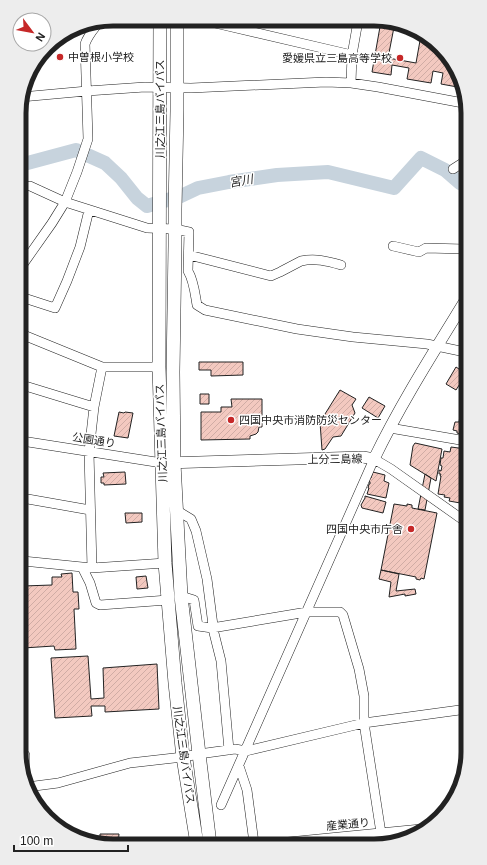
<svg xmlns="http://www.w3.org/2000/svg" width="487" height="865" font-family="Arial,'Noto Sans JP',sans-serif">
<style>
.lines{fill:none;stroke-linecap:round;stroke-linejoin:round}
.river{stroke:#c7d3dd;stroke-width:14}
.building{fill:url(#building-hatch);stroke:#222}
.minor-casing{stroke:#222;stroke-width:10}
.major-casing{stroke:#222;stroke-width:12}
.highway-casing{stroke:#222;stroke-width:14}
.minor{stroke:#fff;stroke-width:9}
.major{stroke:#fff;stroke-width:11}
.highway{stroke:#fff;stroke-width:13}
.poi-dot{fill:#c62828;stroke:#fff;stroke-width:1.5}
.labels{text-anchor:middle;stroke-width:3;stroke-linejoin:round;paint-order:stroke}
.poi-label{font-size:11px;fill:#222;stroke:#fff;text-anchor:start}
.street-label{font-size:11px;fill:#222;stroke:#fff}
.water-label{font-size:12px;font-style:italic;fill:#222;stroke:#fff}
.rim{fill:none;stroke:#222;stroke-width:5}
</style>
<defs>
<pattern id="building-hatch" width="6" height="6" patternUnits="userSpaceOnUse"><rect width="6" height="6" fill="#f3c9c0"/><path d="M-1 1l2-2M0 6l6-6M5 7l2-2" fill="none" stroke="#d0aca5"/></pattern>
</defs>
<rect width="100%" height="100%" fill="#fff"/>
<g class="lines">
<!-- river -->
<path class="river" d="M20,165L76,150L105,163L121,178L137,198L147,206L181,196L198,188L229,182L277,175L328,172L394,188L421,158L445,170L460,183L464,185"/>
</g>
<!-- building -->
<path class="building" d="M381,21H392L395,22L388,58L416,63L421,35L436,42L463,83V88L441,84L443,73L433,71L431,83L407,79L409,68L392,65L391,75L372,72Z
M199,362H243V375L211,376V370H199Z
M456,367L465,373V376L456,390L446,384Z
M340,390L356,399L352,405L355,413L341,436L333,437L325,449L322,450L320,422Z
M200,394H209V404H200Z
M369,397L385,406L378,418L362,408Z
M463,398H465V435L457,433V431L453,430L455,422H459Z
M231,399H262V427H259L258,432L256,434L250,436V439L201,440V412H221V407H232Z
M119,412L124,413L125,412L133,413L128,438L114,436Z
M415,443L442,449L436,481L410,465L413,446Z
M451,447L466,449V504L449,501L450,498L444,497L445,495L438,494L441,476H440L441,474H439V470L441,471L442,466L440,465L441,458H443L444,451L450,452Z
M125,472L126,484L104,485V483H101V477H104L103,473Z
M373,472L385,475L384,481L389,483L386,498L367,494L369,488H368L369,484H370V482H369L370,478H371Z
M425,474L431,478L425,510L418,509Z
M365,496L386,502L383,513L362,508L361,505L365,498Z
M394,504L407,506V504L412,505V508L437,513L424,579L421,578L420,580L416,579V577L381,570Z
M125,513H142V522L126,523Z
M381,570L399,574L396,591L415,589L416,594L405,596V594L389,597L391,582L379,579Z
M72,573L73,592H78L79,609H74L76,649L55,650L54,646L23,648V586L52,585V577H62L61,574Z
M146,576L148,588L137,589L136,577Z
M88,656L91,699L104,698L103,668L157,664L159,709L105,712V706H91L92,716L55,718L51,658Z
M100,834H119L118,845H101L86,839H91V836L100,837Z"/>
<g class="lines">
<!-- minor casing -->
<g class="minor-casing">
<path id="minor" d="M202,20L352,55
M351,83L352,55L358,21
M21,97L87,91L145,87L191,88L326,82L351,83L378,87L463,103
M453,169L464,162
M30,186L65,202L147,228L175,229L189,232L188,271C194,281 195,294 197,305L205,310L297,329L353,337L427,344L465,352
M393,246L419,252L426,248L464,249
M189,255L271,276L280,272L301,261C315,258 327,261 341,265
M21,267L52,223L65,202L77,172L88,139L85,44C88,35 94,29 100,21
M21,297L55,308L67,281L80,247L89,210
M21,334L102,367H159
M22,385L94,407
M390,428L466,441
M22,441L162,463
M22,498L90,510
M176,510L191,519L196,531L207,579L214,633L221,661L229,750
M23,561L92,568L165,563
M82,567L90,583L96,603L100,605L168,600
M92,568L89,452L94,407L102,367
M181,596L194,600L198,626L212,628L307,612H340L343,615L359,669L364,696V723L381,833V841
M24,755H25V784
M239,766L247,790L254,843
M27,787L58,783L130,763L183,757L199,754L235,749L246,751L364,723L467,709
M221,805L374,459L391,469L466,522
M278,843L421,829"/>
</g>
<!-- major casing -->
<g class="major-casing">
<path id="major" d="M166,463L363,457L374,459C400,405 433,353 465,301"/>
</g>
<!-- highway casing -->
<g class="highway-casing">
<path id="highway" d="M160,19L159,367L165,563L175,683L183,757L197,844
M177,19V111L175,209V246L173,372L174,463L181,596L199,754L210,844"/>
</g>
<!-- minor -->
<use href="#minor" class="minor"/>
<!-- major -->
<use href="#major" class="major"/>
<!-- highway -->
<use href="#highway" class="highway"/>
</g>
<!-- markers -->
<g class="poi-dot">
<circle cx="60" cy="57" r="4"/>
<circle cx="400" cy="58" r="4"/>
<circle cx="231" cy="420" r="4"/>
<circle cx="411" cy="529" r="4"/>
</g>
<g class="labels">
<!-- poi labels -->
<g class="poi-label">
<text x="68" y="61">中曽根小学校</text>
<text x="392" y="62" text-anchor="end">愛媛県立三島高等学校</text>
<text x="239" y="424">四国中央市消防防災センター</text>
<text x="403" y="533" text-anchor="end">四国中央市庁舎</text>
</g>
<!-- street labels -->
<g class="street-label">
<text transform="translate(160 109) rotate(-90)" y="4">川之江三島バイパス</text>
<text transform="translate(161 433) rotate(-92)" y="4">川之江三島バイパス</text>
<text transform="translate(94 440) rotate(9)" y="4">公園通り</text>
<text transform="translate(335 459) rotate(-1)" y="4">上分三島線</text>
<text transform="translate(184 755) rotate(82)" y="4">川之江三島バイパス</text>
<text transform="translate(348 824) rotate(-5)" y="4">産業通り</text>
</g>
<!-- water labels -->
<g class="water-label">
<text transform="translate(241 181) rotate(-10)" y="4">宮川</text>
</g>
</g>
<!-- crop -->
<path d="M0 0H487V865H0ZM113 26H374A87 87 0 0 1 461 113V752A87 87 0 0 1 374 839H113A87 87 0 0 1 26 752V113A87 87 0 0 1 113 26Z" fill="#ededed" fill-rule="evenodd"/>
<path class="rim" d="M113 26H374A87 87 0 0 1 461 113V752A87 87 0 0 1 374 839H113A87 87 0 0 1 26 752V113A87 87 0 0 1 113 26Z"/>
<!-- north arrow -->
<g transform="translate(32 32) rotate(122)"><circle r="19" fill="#ffffff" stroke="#a7a7a7"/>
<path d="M0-3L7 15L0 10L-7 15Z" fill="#c62828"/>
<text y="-6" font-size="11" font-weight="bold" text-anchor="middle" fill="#222222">N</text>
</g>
<!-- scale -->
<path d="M14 845v6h114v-6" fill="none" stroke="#222222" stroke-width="2"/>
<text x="20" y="845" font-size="12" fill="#222222" stroke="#ffffff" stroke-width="3" paint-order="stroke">100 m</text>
</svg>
